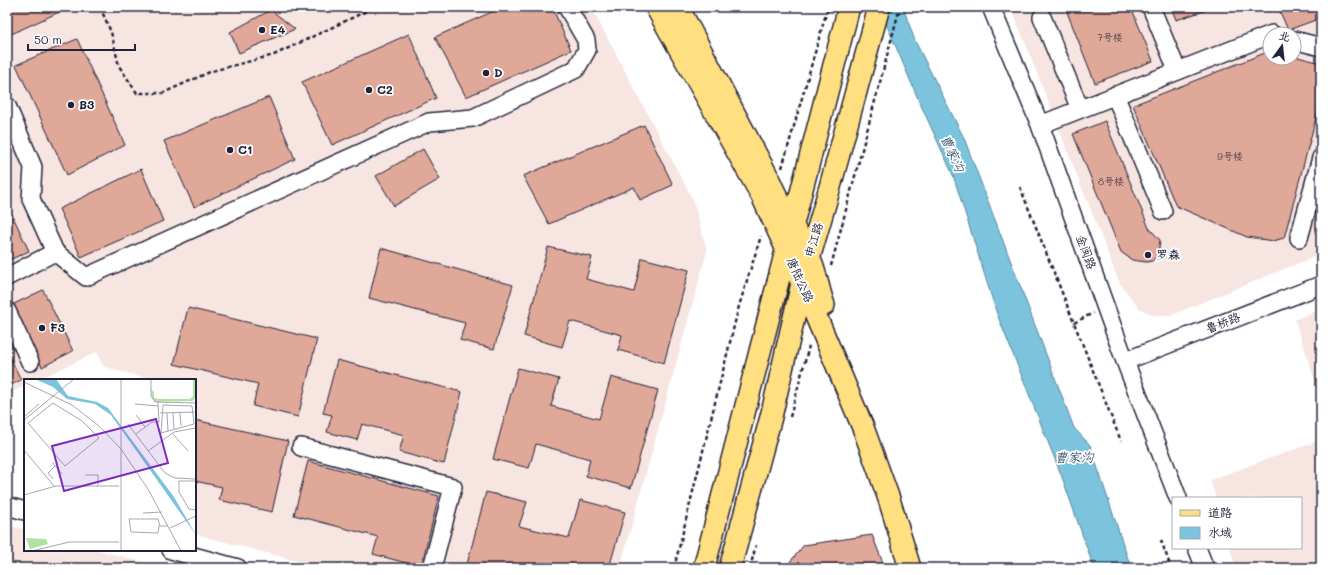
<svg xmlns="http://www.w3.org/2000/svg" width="1328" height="575" font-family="Mali,'LXGW WenKai TC',sans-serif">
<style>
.built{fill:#f6e5e0;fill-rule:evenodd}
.water{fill:#7cc4dd;stroke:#58839c}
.building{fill:#e0a899;stroke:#22223b}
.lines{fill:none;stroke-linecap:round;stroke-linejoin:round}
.minor-casing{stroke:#22223b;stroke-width:20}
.major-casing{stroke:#22223b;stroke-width:24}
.path{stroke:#22223b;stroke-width:2.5;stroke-dasharray:4 3;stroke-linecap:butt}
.minor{stroke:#fff;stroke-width:17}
.major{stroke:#ffdf80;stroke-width:21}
.poi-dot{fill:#22223b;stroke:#fff;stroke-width:1.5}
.labels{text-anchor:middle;stroke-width:3.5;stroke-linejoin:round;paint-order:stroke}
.number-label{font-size:10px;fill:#524452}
.poi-label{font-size:12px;font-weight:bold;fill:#22223b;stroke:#fff;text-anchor:start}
.street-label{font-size:12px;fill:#22223b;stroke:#fff}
.water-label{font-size:13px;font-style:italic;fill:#425b74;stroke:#fff}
.inset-road{fill:none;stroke:#a7a7b1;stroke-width:1}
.view{fill:#7b2cbf;fill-opacity:0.15;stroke:#7b2cbf;stroke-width:2}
.inset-edge{fill:none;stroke:#22223b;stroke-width:2}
</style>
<rect width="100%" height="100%" fill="#fff"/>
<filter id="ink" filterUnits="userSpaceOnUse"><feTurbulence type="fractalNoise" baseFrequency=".025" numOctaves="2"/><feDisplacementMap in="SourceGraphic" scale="8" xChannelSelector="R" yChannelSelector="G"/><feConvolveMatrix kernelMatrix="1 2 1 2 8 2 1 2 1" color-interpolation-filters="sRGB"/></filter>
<g filter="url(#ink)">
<!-- built -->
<path class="built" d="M7,7H591L693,200L707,251L620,568H324L195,534V380H144V378L103,366L97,352L37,380H25V386L7,394Z
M1011,7H1321V254L1169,316L1153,315L1139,308L1119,282ZM1270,34H1294V58H1270Z
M1321,308V399L1295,320Z
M1321,440V568H1236L1230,548H1301V498H1216L1210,480Z
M7,525L25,530V550H98L165,568H7Z"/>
<!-- water -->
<path class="water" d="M879,7H903L915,41L964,138L1074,428L1090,445L1131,568H1094L1062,477L997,314L953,175L919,101Z"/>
<!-- building -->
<path class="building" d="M7,7H70L7,36Z
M503,7H552L571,50L466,97L435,37Z
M1079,7H1131L1153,61L1095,83L1067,12Z
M1171,7H1209L1210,9L1176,20Z
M1278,7H1321V18L1288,30Z
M271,10L295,29L239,53L230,32Z
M409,34L436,98L332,145L302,82Z
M77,39L125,145L67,175L16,65Z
M1270,51V58H1294V56L1321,63V99L1284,238L1273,241L1247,237L1176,206L1133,105Z
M269,97L295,159L194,207L164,141Z
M1105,121L1149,228L1160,240L1158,255L1152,261L1146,262L1132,260L1121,252L1073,134Z
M644,125L673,185L640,200L634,187L549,224L523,176Z
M423,149L440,179L394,206L376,176Z
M141,169L163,221L81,257L59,209Z
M7,204L29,251L7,261Z
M548,247L592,257L586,279L634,292L642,258L689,270L664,363L618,350L622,335L570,321L562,347L524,336Z
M381,248L513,285L494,349L460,340L465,323L369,298Z
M43,290L73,351L42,367L14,304Z
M188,308L317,339L298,417L253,406L258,384L174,364Z
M7,351L21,380L7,387Z
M337,360L462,392L444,464L399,452L404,435L362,424L357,440L327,432L332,415L323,413Z
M518,368L559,379L551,406L599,419L611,377L658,390L631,488L586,476L590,459L536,444L529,468L493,459Z
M195,420L288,441L272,512L219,500L222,487L195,481Z
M308,461L439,496L421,567L373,554L378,537L294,515Z
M486,492L527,502L519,526L569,538L580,500L625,512L609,568H466Z
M872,535L885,568H785L804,545Z"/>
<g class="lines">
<!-- minor casing -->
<g class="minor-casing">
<path id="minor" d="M991,7L1040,125L1125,361L1178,498
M1151,7L1177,70
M1042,17L1080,109
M1294,40L1321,47
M1115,95L1163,211
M7,106L33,167L31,199L55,252L86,277L429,122L473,118L576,69L587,50L586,40L567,7
M1040,125L1272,34
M1299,238L1321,158
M7,277L55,252
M7,311L30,362
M1125,361L1321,285
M301,447L453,487L432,568
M7,506L25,511
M1197,548L1205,568
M171,550L238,568"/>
</g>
<!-- major casing -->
<g class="major-casing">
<path id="major" d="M656,7L762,196L802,283L864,430L889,499L910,568
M678,7L768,177C778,204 796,228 808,255C816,270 818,289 824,305
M704,568L849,7
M730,568L771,417L802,283L830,187L879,7"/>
</g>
<!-- path -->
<path class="path" d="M100,7L111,32L119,66L137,93H163L212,71L274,55L375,7
M782,168L828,7
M1020,187L1121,441
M831,266L900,7
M1074,323L1093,313
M790,417L809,346
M1161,540L1171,568
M674,568L739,306L761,236
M750,568L756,545"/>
<!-- minor -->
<use href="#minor" class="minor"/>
<!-- major -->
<use href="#major" class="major"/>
</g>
</g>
<!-- markers -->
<g class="poi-dot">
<circle cx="262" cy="30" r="4"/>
<circle cx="486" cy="73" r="4"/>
<circle cx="369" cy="90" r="4"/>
<circle cx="71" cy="105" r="4"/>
<circle cx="230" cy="150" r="4"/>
<circle cx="1148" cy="255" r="4"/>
<circle cx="42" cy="328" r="4"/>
</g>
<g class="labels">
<!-- number labels -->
<g class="number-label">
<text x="1110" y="41">7号楼</text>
<text x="1230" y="160">9号楼</text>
<text x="1111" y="185">8号楼</text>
</g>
<!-- poi labels -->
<g class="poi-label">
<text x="270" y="34">E4</text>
<text x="494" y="77">D</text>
<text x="377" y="94">C2</text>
<text x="79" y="109">B3</text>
<text x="238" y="154">C1</text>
<text x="1156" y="259">罗森</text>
<text x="50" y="332">F3</text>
</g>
<!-- street labels -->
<g class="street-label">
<text transform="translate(814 240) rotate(-73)" y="4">申江路</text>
<text transform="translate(1086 252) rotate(70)" y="4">金闽路</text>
<text transform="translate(800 280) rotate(66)" y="4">唐陆公路</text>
<text transform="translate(1223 323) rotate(-21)" y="4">鲁桥路</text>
</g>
<!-- water labels -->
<g class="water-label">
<text transform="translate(953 153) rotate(66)" y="5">曹家沟</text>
<text x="1074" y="462">曹家沟</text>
</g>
</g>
<!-- overview -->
<g transform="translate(24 379)">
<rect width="172" height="172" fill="#fff"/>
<path d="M169,0H172V18L169,22L131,23L128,19L127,10L130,13V19L135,20H166L169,17ZM2,159L22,160L24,165L6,170Z" fill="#b0e2a3"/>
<path d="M11,0H32L44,17L73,23L84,29L150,118L172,156L87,36L71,25L43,20L29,8Z" fill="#7cc4dd"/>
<path class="inset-road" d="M97,0V172M127,0V17L131,23L172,24M0,3L48,26L75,47L97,70L124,110L157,172M134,23L135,43M29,24L58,42L75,59L41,87L4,44ZM111,25L134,27M139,26L168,27L170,45L137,54ZM136,34L172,33M143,34L144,52M149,34L150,50M156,34L157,47M112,36L121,48M0,38L15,25M0,41L50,0M104,45L141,94L151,99L172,100M148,54L164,72M112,55L128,43H135M0,71L30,107M124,72L150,53L172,49M28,83L38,95M61,96H74V107M29,100L24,94L31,87M172,102H155V113L165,130L172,131M0,116L32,107H95M119,134L138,133M136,147L134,140H105L107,153L134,154L135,147H142L144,146M146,149L172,137M8,172L45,163H95"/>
<path class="view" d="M132,40L144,84L40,112L28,67Z"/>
<rect width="172" height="172" class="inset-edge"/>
</g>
<!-- margin -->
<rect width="1328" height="575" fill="none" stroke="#fff" stroke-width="24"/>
<rect x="12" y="12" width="1304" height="551" fill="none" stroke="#22223b" stroke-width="1.5" filter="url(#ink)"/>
<!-- legend -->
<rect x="1172" y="497" width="130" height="52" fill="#ffffff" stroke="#a7a7b1"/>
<rect x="1180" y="510" width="20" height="6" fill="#ffdf80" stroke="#a7a7b1"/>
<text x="1208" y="517" font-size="12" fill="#22223b">道路</text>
<rect x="1180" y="527" width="20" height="12" fill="#7cc4dd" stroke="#a7a7b1"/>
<text x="1208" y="537" font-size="12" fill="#22223b">水域</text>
<!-- north arrow -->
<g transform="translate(1282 46) rotate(15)"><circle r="19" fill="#ffffff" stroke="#a7a7b1"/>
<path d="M0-3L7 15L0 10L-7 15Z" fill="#22223b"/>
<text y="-6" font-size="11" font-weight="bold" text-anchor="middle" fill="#22223b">北</text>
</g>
<!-- scale -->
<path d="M28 44v6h107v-6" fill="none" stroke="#22223b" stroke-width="2"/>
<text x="34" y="44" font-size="12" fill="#22223b" stroke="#ffffff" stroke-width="3" paint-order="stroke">50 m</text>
</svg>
